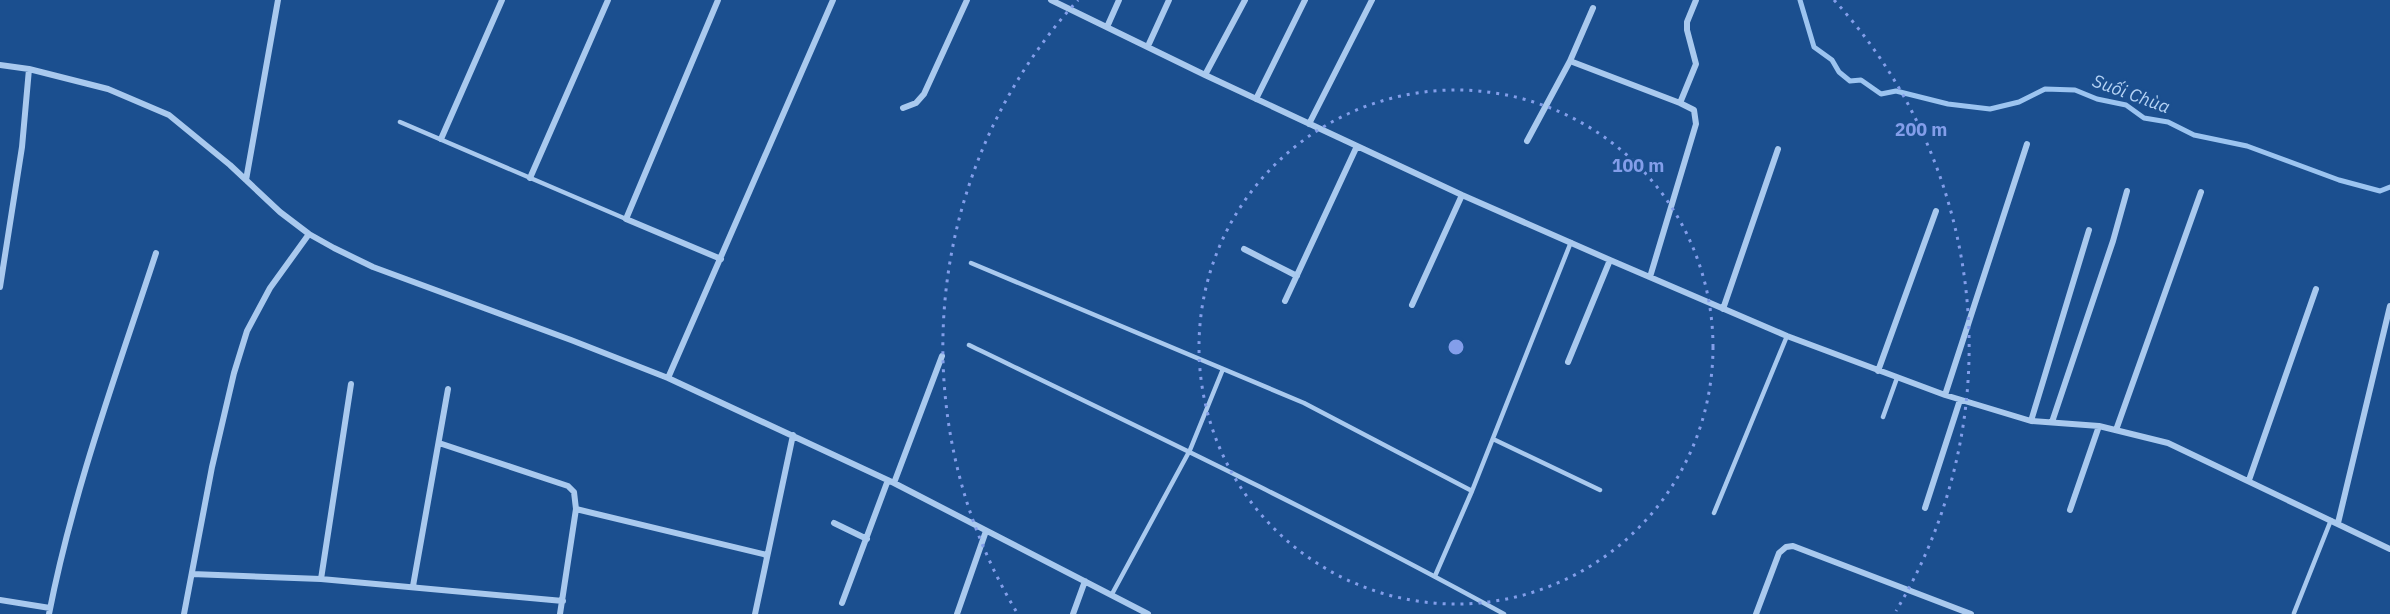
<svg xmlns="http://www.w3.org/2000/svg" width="2390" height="614" font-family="'IBM Plex Sans',sans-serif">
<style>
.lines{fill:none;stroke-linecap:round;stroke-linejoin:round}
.stream{stroke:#9cc4f0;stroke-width:5}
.lane{stroke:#a9c9ee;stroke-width:4.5}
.street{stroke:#a9c9ee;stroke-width:6}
.ring{fill:none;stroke:#839eea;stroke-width:3;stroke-dasharray:3 6}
.labels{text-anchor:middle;stroke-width:5;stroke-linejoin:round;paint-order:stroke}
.water-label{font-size:18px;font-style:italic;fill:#b5d3f5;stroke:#1b4f8f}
.centre{fill:#839eea;stroke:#1b4f8f;stroke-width:3}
.ring-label{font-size:18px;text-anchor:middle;font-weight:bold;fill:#839eea;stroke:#1b4f8f;stroke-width:5;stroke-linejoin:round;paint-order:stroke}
</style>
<rect width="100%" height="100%" fill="#1b4f8f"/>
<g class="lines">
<!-- stream -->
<path class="stream" d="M1800,0L1814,47L1832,60L1839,72L1850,81L1861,80L1881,94L1896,91L1948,104L1990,109L2019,102L2045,89L2075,90L2097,99L2126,105L2144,118L2168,122L2194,135L2247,146L2339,180L2380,191L2390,187"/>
<!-- lane -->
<path class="lane" d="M400,122L626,219
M971,263L1304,403L1472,491
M969,345C1149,432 1329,518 1504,614
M1883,417L1897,378
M1493,439L1600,490
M1714,513L1787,336
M1435,576L1472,491L1571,242
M1112,594L1190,450L1223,369
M2294,613L2331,520"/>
<!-- street -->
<path class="street" d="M718,0L626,219L721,259
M1051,0L1205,75L1462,195L1610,260L1787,336L1945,395L2031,421L2099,426L2168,443L2390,549
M1107,27L1119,0
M1148,46L1169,0
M1570,61L1593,8
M0,65L29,69L108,89L169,115L230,165L280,212L309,234L334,248L373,267L571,340L668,378L894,483L1148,614
M1205,75L1245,0
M1256,99L1305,0
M903,108L916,103L924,94L967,0
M1309,124L1372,0
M441,139L502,0
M1527,141L1570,61L1680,103
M530,178L608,0
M246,180L278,0
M1244,249L1297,276
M1650,277L1696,124L1694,110L1680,103L1696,64L1687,30V22L1696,0
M0,287L22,147L29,69
M1285,301L1357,146
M1412,305L1462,195
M1723,309L1778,149
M1568,362L1610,260
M1878,371L1936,211
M668,378L833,0
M1945,395L2027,144
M2031,421L2089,230
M2052,422L2113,241L2127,191
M2116,430L2201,192
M439,443L568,486L574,492L576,509L560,614
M2249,480L2316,289
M894,483L942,356
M1925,508L1960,400
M576,509L767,555
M2070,510L2099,426
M834,523L867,539
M2338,523L2390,306
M192,574L321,579L563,601
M321,579L351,384
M413,586L448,389
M0,600L50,608
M842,603L888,480
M49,614C73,491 117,372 156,253
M184,614L212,467L234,373L247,331L270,288L309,234
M755,614L793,435
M957,614L986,531
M1073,614L1085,581
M1756,614L1779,553L1786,547L1793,546L1971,614"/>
</g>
<!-- distance rings -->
<g class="ring">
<circle cx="1456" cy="347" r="257"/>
<path d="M1016 611A513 513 0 0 1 1078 0M1834 0A513 513 0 0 1 1896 611"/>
</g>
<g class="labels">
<!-- water labels -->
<g class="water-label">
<text transform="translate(2131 94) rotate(20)" y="6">Suối Chùa</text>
</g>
</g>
<circle cx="1456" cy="347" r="9" class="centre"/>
<g class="ring-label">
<text x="1921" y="136">200 m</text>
<text x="1638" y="172">100 m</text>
</g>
</svg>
